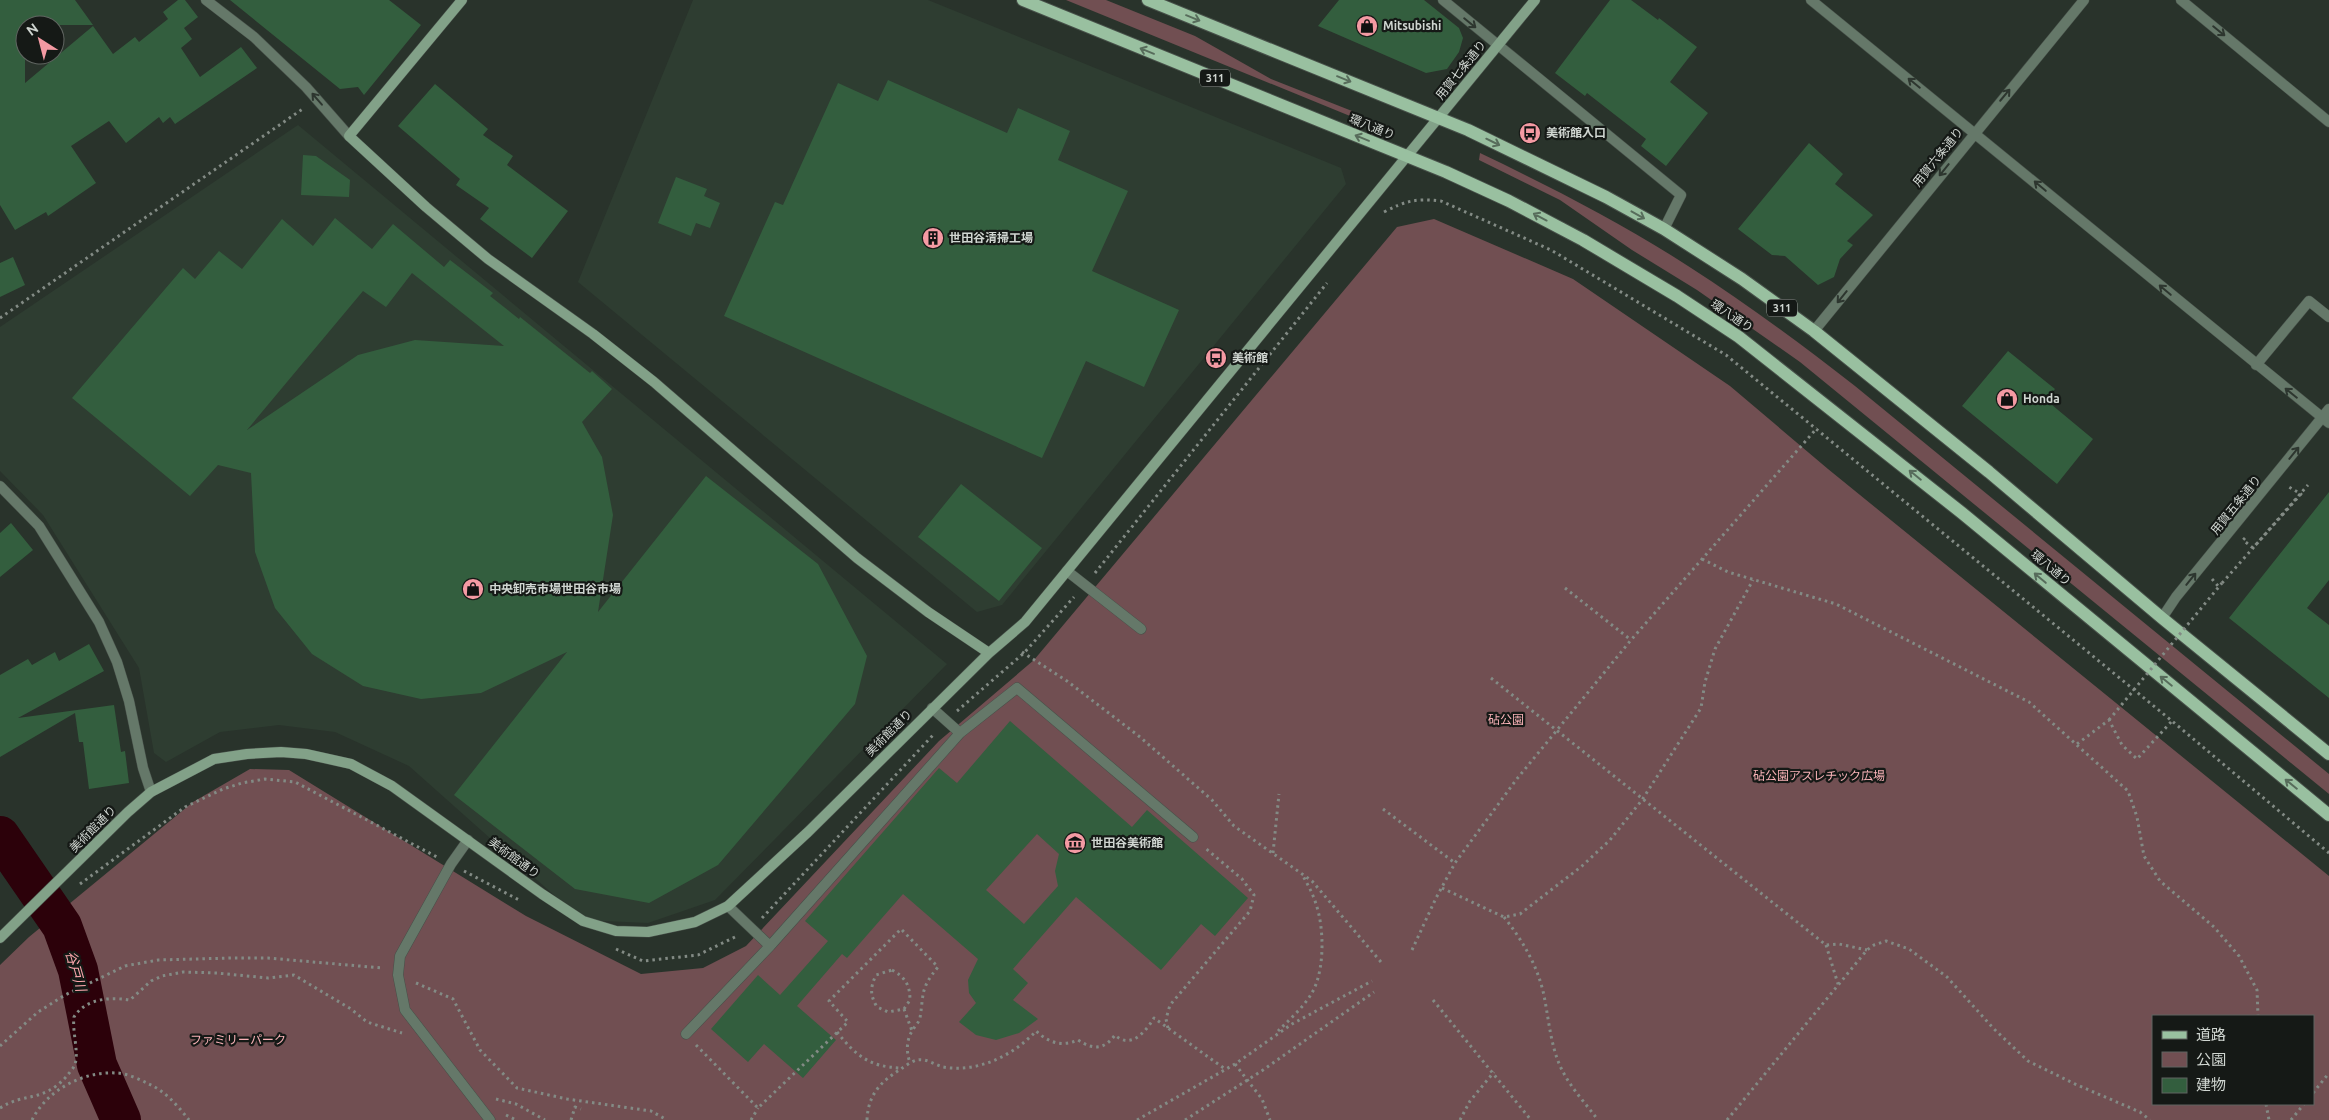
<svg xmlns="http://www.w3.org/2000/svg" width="2329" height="1120" font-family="Ubuntu,'Noto Sans JP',sans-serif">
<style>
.built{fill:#2e3d31}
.green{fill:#714f52;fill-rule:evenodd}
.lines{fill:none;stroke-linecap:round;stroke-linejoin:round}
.river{stroke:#2c010a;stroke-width:40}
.building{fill:#335e3e;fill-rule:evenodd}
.lane-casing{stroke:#475049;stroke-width:11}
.street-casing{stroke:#475049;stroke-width:11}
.secondary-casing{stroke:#475049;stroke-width:11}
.primary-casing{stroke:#475049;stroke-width:14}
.path{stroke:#838b85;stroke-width:3;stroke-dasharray:2.5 4;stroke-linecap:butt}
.lane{stroke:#657869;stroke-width:10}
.street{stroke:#657869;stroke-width:10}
.secondary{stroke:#82a188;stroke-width:10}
.primary{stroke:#99c0a0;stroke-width:12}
.path-bridge{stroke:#838b85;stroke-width:3;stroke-dasharray:2.5 4;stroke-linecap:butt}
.oneway{stroke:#576c5b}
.oneway2{stroke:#2d362f}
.labels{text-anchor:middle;stroke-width:4.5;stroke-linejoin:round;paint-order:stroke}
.shield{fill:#151916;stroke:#989d99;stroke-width:1}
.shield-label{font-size:11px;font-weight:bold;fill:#d0d6d1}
.poi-label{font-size:12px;font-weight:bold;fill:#d0d6d1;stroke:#151916;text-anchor:start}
.street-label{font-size:12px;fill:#d0d6d1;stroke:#151916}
.park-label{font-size:12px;fill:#f9b3b8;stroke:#151916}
.water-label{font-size:14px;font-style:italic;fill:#fda7ae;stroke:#151916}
</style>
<rect width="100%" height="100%" fill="#29332b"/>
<!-- built -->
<path class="built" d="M693,0H928L1341,168L1346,184L1002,605L977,612L578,282Z
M298,125L947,664L715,900L648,923L582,920L409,766L335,732L279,725L220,732L166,762L154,753L139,668L43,515L0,471V327Z"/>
<!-- green -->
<path class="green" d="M1066,0H1106L1195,36L1271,79L1352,111L1350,116Z
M1480,153C1551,187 1622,223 1688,266C1746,303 1801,344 1855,386L2329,774V794L1800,362L1697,290L1632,250L1560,200L1479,160Z
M1434,219L1573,279L1730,386L1828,469L2329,876V1120H0V965L29,937L193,802L250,769L289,770L526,916L641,974L703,968L746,946L939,741L1034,660L1397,227ZM2153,1016H2313V1104H2153Z"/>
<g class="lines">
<!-- river -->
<path class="river" d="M0,836L62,926L78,970L97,1065L121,1120"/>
</g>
<!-- building -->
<path class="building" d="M0,0H75L93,25H25V83L93,26L113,54L135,37L139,42L168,19L163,12L178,0H185L198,17L184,28L192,39L181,48L200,77L241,47L257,68L175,124L170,117L163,123L159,117L126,143L109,121L71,146L96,183L48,216L46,212L15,230L0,205Z
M230,0H389L421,25L364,95L358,87L340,89Z
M1339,0H1424L1459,28L1463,38L1459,52L1447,69L1426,73L1318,26Z
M1610,0H1631L1658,20L1659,18L1697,47L1670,82L1708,113L1666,166L1641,146L1646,139L1587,93L1585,96L1555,73Z
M888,80L1007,133L1018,108L1070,131L1058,160L1128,191L1092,271L1179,310L1144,387L1086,361L1042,458L724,316L775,202L783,205L838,83L878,101Z
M435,84L488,129L483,135L513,156L507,165L568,211L532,258L480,219L489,208L456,185L460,179L398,126Z
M1809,143L1843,174L1835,184L1873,215L1847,241L1853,245L1840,259L1834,277L1818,285L1785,256L1772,255L1738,229Z
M303,155L316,156L350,180L349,197L301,195Z
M676,177L707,189L704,196L720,203L710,228L696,223L691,236L658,223Z
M335,218L372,249L393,224L444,267L450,260L493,293L490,296L519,319L520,317L590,373L592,371L612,389L582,422L602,457L613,515L598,612L706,476L818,564L867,656L855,704L718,865L649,903L575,889L454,795L567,652L481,693L421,699L363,686L312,654L275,608L255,552L251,473L218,465L190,496L72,398L183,268L195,279L219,251L242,269L282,219L313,246ZM412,273L504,346L415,340L358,355L247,430L363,291L386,307Z
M13,257L25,285L0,297V263Z
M2008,351L2055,389L2046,400L2093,439L2057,484L1962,406Z
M961,484L1042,548L999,601L918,537Z
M2329,492V580L2307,608L2329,625V698L2229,618Z
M11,523L33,550L0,577V533Z
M89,644L104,671L18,718L114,705L121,752L125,751L129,783L89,789L83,742H79L75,713L0,757V675L28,659L32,665L55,652L59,661Z
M1010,721L1132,827L1147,810L1248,898L1215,936L1201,924L1161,970L1076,897L1013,969L1028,983L1013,1000L1038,1019L1019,1033L996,1040L976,1035L959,1022L976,1003L969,993L968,980L978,959L903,894L847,958L842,954L797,1006L836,1040L803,1078L764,1044L748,1062L711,1029L758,975L780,995L828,941L805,921L939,768L957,783ZM1037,834L1059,854L1055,871L1058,886L1024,924L986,890Z"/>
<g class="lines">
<!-- lane casing -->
<g class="lane-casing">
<path id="lane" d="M1498,45L1681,195L1664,229
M2256,365L2309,301L2329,317
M1067,571L1141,629
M932,708L960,733
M468,840L451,864L400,956L398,975L405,1010L490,1120
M728,906L770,946
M686,1034L770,946L960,733L1017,688L1193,837"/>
</g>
<!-- street casing -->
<g class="street-casing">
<path id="street" d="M206,0L254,37L306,87L349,136
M1443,0L1498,45
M1811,0L2329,423
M2181,0L2329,122
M1814,331L2084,0
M0,486L39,526L99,622L117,662L129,701L143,768L151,792
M2162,618L2176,597L2329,409"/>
</g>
<!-- secondary casing -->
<g class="secondary-casing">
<path id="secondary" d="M462,0L349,136L426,207L488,259L593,334L654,382L857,558L928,612L989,653
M0,938L128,812L151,792L214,759L247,754L281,752L306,754L351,764L392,786L542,894L583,921L616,931L648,932L695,922L728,906L808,832L989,653L1025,622L1535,0"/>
</g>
<!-- primary casing -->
<g class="primary-casing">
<path id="primary" d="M1023,0L1446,172L1509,201L1583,240L1677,296L1739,337L1962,513L2329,815
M1148,0L1468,130L1606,197L1664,229L1742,279L1814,331L1989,472L2162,618L2329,754"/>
</g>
<!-- path -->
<path class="path" d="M1384,212C1405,201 1416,198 1441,201L1551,250L1726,355L2172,721L2329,853
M0,318L304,108
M2245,538L2243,540L2253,548L2308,485
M1702,559L1728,572L1836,604L2029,702L2128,791L2137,817L2144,856L2160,881L2214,927L2239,956L2257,990L2258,1016
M1095,573L1327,283
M2212,579L2219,587
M2222,583L2301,494L2289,487L2288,488
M1565,588L1631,640
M1022,652L1067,681L1140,737L1212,800L1234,826L1312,881L1381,962
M1491,678L1826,945L1839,944L1867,950
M957,711L1024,653L1074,597
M2077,744L2109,720L2122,745L2137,759L2172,721
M1383,809L1455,863
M1273,853L1279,794
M464,871L521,901
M80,884L185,807L223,789L242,783L265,779L295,782L437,857
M1442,888L1504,917L1520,914L1582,866L1610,840L1642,800L1701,708L1705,682L1715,649L1753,580
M1504,917C1522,940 1536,963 1543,991C1549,1018 1550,1046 1562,1070C1571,1088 1586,1104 1598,1120
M762,918L935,733
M1826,945L1838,984
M616,949L643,961L698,955L737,936
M1412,950L1436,898L1455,863L1516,780L1631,640L1817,428
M892,970C905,977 910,985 910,1000L904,1009L888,1012L877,1007C870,995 870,988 876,975Z
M416,983L453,999L480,1050L517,1088L567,1099L651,1111L667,1120
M1433,1000L1531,1120
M904,1009L912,1031
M1168,1028L1166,1019L1170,1005L1250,911L1254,895L1242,879L1204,847
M1278,1031C1290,1019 1305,1006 1313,991C1325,968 1324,927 1316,904C1313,894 1308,885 1303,876
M837,1032C856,1056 870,1067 901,1068
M696,1045L758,1108L848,1022L829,1001L901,929L938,967C920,989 924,993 920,1018C919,1022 916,1025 914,1028C906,1039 906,1051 910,1063
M0,1046L38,1012L65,995L125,966L158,960L232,958H268L382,968
M1235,1064L1262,1099L1270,1120
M2313,1093L2329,1073
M496,1099L516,1104L545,1120
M2266,1104L2269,1120
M0,1108C25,1092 42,1103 66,1077C69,1073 74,1068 75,1064C79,1052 72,1031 74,1017C86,998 110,997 130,1000L151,981L162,976L183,972L217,973L268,978L294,975L351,1009L367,1022L402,1033
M506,1115L516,1120
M32,1120C47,1090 83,1071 116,1073C126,1073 139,1079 149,1084C165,1091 178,1106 189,1120
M571,1120L575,1107L581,1109
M751,1120L758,1108
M867,1120C868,1095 880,1082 901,1069C905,1066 912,1061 917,1060C926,1058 935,1065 943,1067C977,1073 1013,1056 1036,1031C1049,1043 1062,1047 1078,1040C1093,1050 1104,1050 1115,1035C1131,1050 1146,1031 1154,1018L1225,1069
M1137,1120L1235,1064L1292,1024L1372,981
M1185,1120L1263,1070L1374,992
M1460,1120L1470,1101L1494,1072
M1727,1120L1867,950L1874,945L1886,941L1909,949L1947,977L1994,1029L2028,1061L2075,1084L2140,1112L2150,1120
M2291,1120L2304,1104"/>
<!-- lane -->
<use href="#lane" class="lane"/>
<!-- street -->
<use href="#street" class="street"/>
<!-- secondary -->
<use href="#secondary" class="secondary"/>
<!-- primary -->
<use href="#primary" class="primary"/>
<!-- path-bridge -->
<path class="path-bridge" d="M2109,720L2222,583"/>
</g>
<!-- one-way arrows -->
<defs><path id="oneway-shaft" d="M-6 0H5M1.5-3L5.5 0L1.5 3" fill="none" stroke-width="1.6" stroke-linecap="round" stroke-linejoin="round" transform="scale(1.25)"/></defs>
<g class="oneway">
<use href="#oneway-shaft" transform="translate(1193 18) rotate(22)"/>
<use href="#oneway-shaft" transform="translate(1147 51) rotate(-158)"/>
<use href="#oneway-shaft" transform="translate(1344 79) rotate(22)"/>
<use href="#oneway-shaft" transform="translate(1362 138) rotate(-158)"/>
<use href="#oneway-shaft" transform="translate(1493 142) rotate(26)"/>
<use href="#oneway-shaft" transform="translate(1638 215) rotate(29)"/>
<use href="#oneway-shaft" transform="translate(1540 217) rotate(-152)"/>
<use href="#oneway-shaft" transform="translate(1915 475) rotate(-141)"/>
<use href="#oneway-shaft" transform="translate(2040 578) rotate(-140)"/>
<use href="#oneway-shaft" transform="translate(2166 681) rotate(-141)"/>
<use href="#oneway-shaft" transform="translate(2291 784) rotate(-141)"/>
</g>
<g class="oneway2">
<use href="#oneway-shaft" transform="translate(1470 23) rotate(39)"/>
<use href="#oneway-shaft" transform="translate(2219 31) rotate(39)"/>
<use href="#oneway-shaft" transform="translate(1914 83) rotate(-141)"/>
<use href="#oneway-shaft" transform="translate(2005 95) rotate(-50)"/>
<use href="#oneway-shaft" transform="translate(317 99) rotate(-131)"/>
<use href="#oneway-shaft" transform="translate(1944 170) rotate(129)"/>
<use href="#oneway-shaft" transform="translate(2040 186) rotate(-140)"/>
<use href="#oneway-shaft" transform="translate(2165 290) rotate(-140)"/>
<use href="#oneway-shaft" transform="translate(1842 297) rotate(129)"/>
<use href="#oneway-shaft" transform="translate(2291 393) rotate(-141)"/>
<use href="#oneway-shaft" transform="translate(2294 453) rotate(-51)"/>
<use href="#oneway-shaft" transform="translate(2191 579) rotate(-51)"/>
</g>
<!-- icons -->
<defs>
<g id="shop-disc" transform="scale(1.125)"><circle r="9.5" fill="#f49aa3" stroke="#151916"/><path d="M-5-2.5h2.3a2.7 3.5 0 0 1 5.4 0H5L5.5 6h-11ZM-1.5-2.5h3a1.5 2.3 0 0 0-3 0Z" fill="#111"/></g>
<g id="bus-disc" transform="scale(1.125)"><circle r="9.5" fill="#f49aa3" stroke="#151916"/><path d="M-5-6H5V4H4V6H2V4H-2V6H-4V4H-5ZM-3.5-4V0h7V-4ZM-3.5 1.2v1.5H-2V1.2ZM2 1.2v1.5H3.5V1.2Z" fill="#111"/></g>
<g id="building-disc" transform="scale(1.125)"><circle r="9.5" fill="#f49aa3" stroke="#151916"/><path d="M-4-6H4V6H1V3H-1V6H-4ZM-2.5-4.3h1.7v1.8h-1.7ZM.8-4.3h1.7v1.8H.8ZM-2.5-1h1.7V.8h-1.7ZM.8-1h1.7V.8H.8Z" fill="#111"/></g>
<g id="museum-disc" transform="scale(1.125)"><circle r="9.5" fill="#f49aa3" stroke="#151916"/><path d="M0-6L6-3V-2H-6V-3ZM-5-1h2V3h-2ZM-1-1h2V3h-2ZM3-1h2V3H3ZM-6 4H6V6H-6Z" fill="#111"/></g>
</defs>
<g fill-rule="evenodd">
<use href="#shop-disc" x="1367" y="26"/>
<use href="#bus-disc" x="1530" y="133"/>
<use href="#building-disc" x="933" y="238"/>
<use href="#bus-disc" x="1216" y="358"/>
<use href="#shop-disc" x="2007" y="399"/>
<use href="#shop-disc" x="473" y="589"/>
<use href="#museum-disc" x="1075" y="843"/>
</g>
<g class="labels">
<!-- shield labels -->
<g class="shield">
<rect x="1200" y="69.5" width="30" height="17" rx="4"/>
<rect x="1767" y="299.5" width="30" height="17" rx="4"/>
</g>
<g class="shield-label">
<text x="1215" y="82">311</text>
<text x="1782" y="312">311</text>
</g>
<!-- poi labels -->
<g class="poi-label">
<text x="1383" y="30">Mitsubishi</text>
<text x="1546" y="137">美術館入口</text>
<text x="949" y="242">世田谷清掃工場</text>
<text x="1232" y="362">美術館</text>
<text x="2023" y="403">Honda</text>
<text x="489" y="593">中央卸売市場世田谷市場</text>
<text x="1091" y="847">世田谷美術館</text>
</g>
<!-- street labels -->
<g class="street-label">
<text transform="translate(1461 70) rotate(-51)" y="4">用賀七条通り</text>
<text transform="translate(1372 127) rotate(22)" y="4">環八通り</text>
<text transform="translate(1938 157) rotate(-51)" y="4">用賀六条通り</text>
<text transform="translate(1732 316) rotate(34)" y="4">環八通り</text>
<text transform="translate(2236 505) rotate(-51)" y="4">用賀五条通り</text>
<text transform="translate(2051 568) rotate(40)" y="4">環八通り</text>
<text transform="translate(889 733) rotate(-45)" y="4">美術館通り</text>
<text transform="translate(93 829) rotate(-45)" y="4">美術館通り</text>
<text transform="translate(514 858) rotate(36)" y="4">美術館通り</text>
</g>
<!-- park labels -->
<g class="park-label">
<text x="1506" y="724">砧公園</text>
<text x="1819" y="780">砧公園アスレチック広場</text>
<text x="238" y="1044">ファミリーパーク</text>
</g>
<!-- water labels -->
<g class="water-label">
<text transform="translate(76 971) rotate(74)" y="5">谷戸川</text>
</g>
</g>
<!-- legend -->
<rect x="2152" y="1015" width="162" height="90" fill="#151916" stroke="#606561"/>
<rect x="2162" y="1031" width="25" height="8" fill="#99c0a0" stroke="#606561"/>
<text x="2196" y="1040" font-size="15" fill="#d0d6d1">道路</text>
<rect x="2162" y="1052" width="25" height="15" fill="#714f52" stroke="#606561"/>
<text x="2196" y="1065" font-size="15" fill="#d0d6d1">公園</text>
<rect x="2162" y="1078" width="25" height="15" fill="#335e3e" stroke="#606561"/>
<text x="2196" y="1090" font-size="15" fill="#d0d6d1">建物</text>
<!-- north arrow -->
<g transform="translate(40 40) rotate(324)"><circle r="24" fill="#151916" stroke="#606561"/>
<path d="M0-4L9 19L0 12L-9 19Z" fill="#f49aa3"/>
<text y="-8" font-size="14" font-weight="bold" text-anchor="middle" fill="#d0d6d1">N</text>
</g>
</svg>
